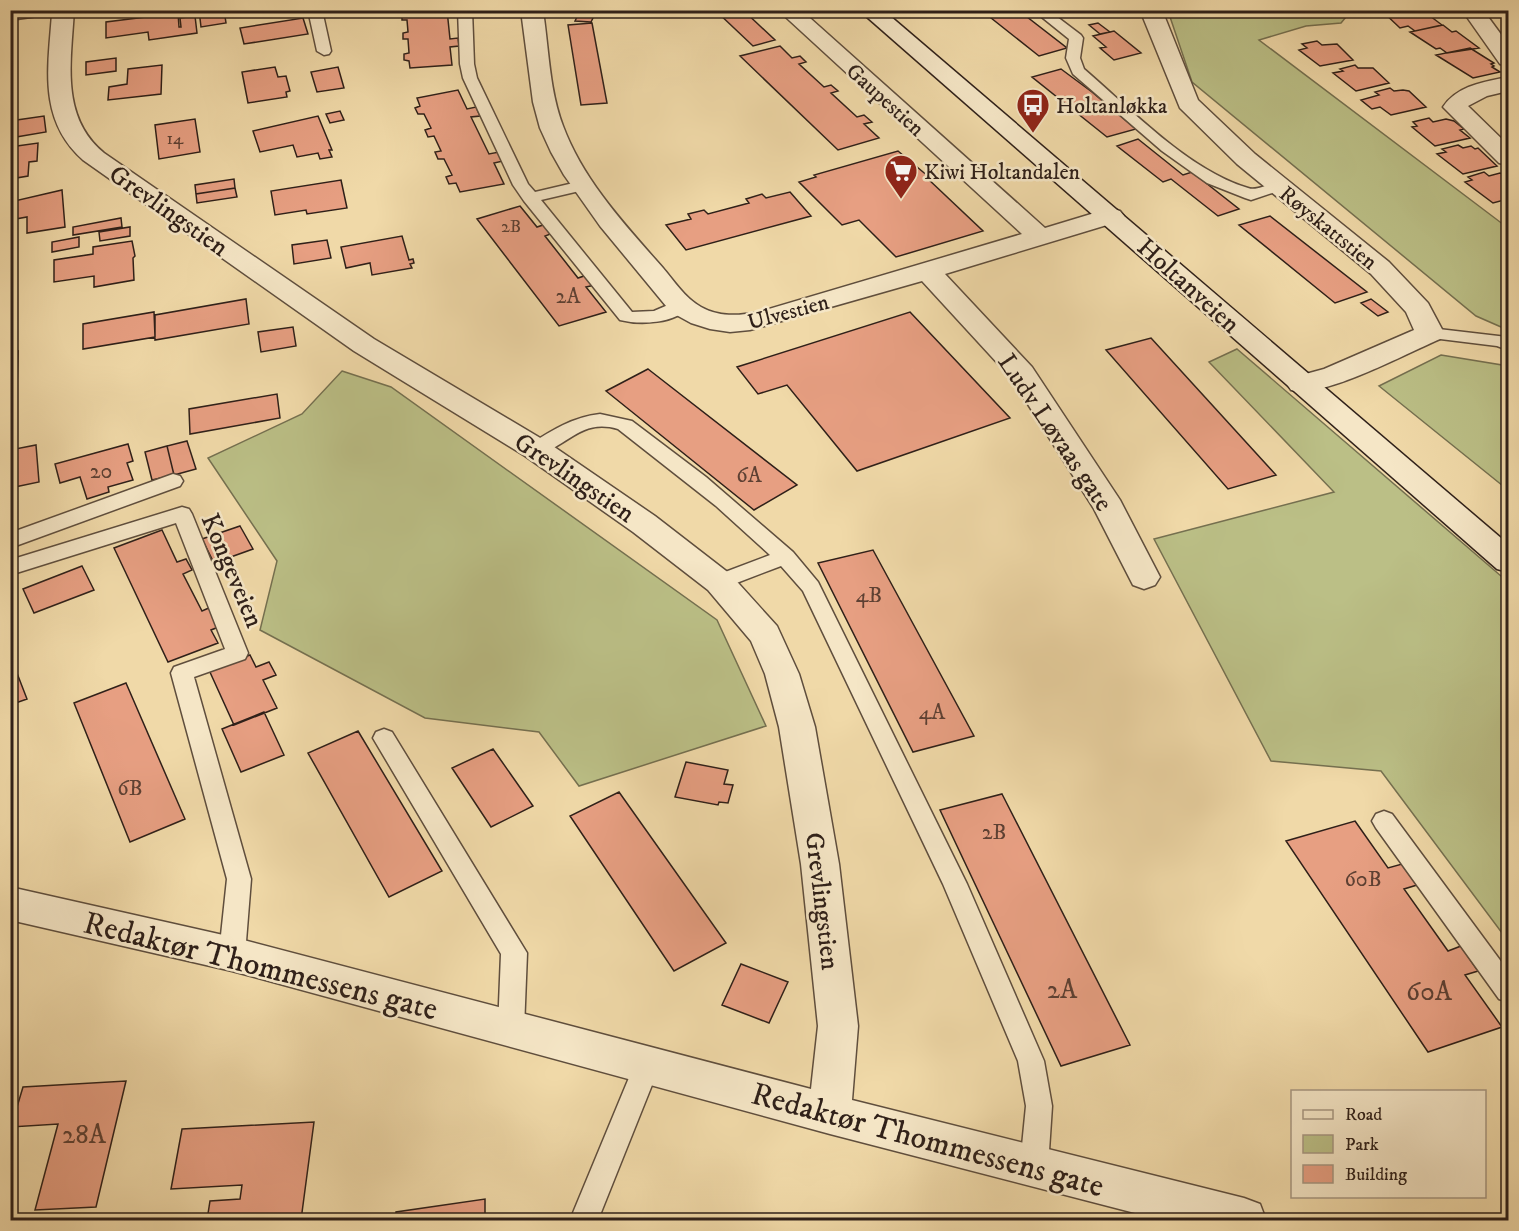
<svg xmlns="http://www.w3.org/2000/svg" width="1519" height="1231" font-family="'IM FELL DW Pica',serif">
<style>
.green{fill:#bbbf86;stroke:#757050;stroke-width:1.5}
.building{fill:#e79f82;stroke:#2f2019;stroke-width:1.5}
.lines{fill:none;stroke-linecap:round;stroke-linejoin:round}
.service-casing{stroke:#5f4e3d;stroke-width:3}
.minor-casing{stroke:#5f4e3d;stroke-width:3}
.secondary-casing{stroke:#2f2019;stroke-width:3}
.service{fill:#f5e6c6;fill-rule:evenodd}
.minor{fill:#f5e6c6;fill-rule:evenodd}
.secondary{fill:#f5e6c6;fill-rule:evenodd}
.labels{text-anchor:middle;stroke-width:5;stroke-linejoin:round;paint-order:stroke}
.far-number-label{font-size:18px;fill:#5d4033}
.far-street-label{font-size:22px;fill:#2f2019;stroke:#f5e6c6}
.far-poi-label{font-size:22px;fill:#2f2019;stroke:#f5e6c6;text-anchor:start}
.number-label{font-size:22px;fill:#5d4033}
.street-label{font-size:26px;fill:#2f2019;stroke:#f5e6c6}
.near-number-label{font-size:27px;fill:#5d4033}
.near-street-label{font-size:32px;fill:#2f2019;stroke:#f5e6c6}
</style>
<rect width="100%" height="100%" fill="#f0d9a8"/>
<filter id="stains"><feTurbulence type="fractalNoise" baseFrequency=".00333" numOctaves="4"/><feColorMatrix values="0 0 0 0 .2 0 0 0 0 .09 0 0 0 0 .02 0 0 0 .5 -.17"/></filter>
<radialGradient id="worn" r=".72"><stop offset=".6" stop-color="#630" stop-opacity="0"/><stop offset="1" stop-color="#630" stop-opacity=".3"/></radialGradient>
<!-- green -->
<path class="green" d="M1168,11H1351L1341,23L1306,26L1259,40L1508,228V330L1476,316L1192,82Z
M1237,349L1508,582V941L1381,771L1271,761L1154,539L1334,492L1209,362Z
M1441,355L1508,366V490L1379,386Z
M342,371L391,387L717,620L766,726L579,786L539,732L425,718L260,630L277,561L208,458L302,414Z"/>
<!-- building -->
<path class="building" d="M199,10H224L226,23L201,27Z
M407,10H447L450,39L458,38L459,46L450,47L452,65L410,68L409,61L404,60V54L409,53L408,39H403V33L408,32L407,20H402V14L407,13Z
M715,10H743L775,40L753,46Z
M981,10H1018L1067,48L1039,56Z
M1381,10H1422L1442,25L1415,31L1408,26L1400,28Z
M178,13L179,27H181L180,18L195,16L197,33L149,40L148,32L106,38V22Z
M578,15L594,16L591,22L575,21Z
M303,18L308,34L244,44L240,28Z
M592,23L607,103L581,105L568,25Z
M1098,23L1110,32L1100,34L1089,25Z
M1443,25L1452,32L1456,31L1479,48L1447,53L1440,48L1436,49L1410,32Z
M1114,31L1141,53L1114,60L1100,48L1106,47L1093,36Z
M1317,41L1322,45L1337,44L1353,60L1320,66L1299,50L1307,48L1302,44Z
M780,46L792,58L800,56L806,62L799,64L824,87L831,85L838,91L831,93L857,117L864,115L872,122L864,124L879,138L838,150L740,56Z
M1470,48L1494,63L1491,64L1494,66L1492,67L1500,72L1473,78L1436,55Z
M116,58V71L86,75V62Z
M162,65L161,94L108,100L109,87L127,84L128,69Z
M1355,65L1358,68H1373L1389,83L1356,91L1333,73L1343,71L1340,69Z
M275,67L278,77L286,76L290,91L286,92L287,97L248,103L242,72Z
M338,67L344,88L317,92L311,72Z
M1061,69L1092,92L1136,129L1107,137L1032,77Z
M1390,88L1394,91L1403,90L1409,91L1426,107L1391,115L1380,107L1372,109L1361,100L1379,95L1375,92Z
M458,90L467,109L476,107L480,116L471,117L489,154L499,152L503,161L494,163L504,184L460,192L456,183L449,184L446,177L452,175L444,159H438L435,152L441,151L434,136L428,137L425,130L431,128L424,114H418L415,108L420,106L417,98Z
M340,111L344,120L330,123L326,114Z
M44,116L46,132L10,138V121Z
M318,116L332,150H329L332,157L320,159L318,153L297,157L293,145L260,152L253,131Z
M1429,118L1433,122L1446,119L1454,121L1464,129L1460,130L1470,138L1435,146L1412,127L1417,126L1413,122Z
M195,119L200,152L159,159L155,125Z
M1138,139L1183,175L1192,172L1239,209L1218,216L1171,179L1163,182L1117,146Z
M38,143L37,161L29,162L28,176L10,179V147Z
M1458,145L1463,148L1471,146L1475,149L1478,148L1497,166L1463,174L1437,154L1446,152L1442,149Z
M898,151L929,177L927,178L983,231L896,257L859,220L842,225L799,182L816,177L814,175Z
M1484,172L1489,176L1500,173L1508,176V199L1493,203L1465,182L1472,180L1468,177Z
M234,179L235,188L196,194L195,185Z
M341,180L347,208L307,214L306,210L275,215L271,191Z
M235,188L237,197L197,203L196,194Z
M62,190L65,227L27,233V217L10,220V202Z
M790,192L811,216L686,250L666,225L691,219L688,214L704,210L708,214L749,203L746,199L762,194L766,198Z
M520,206L537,227L546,224L553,233L545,236L578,278L587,275L595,285L586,287L606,312L559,326L477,219Z
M1270,216L1367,292L1335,303L1239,225Z
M121,218L122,227L73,235V227Z
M130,227V236L100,241L99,232Z
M402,236L409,260L413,259L414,263L410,264L412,268L372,275L370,263L346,268L341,247Z
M79,237V247L52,252V242Z
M327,240L331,258L294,264L292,245Z
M132,241L135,256L133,258L134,280L94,287V276L54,282V260L93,254V247Z
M246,299L249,324L155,340V315Z
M1371,299L1388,312L1378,316L1361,303Z
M154,312L155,337L83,349V324Z
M910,312L1010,418L857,471L787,385L758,394L737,367Z
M293,327L296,346L261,352L258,332Z
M1151,338L1276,475L1228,489L1106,350Z
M18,351L17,390L10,391V353Z
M648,369L797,485L754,510L606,391Z
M277,394L280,418L190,434L189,409Z
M187,441L196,469L174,475L167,446Z
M128,444L133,461L127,463L133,480L108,487L109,492L87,499L80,477L60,483L55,464Z
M36,445L39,482L10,488V450Z
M167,446L174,475L152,480L145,452Z
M240,526L253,549L214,563L202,539Z
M162,530L177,562L186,559L192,570L183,574L202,611L211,607L221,626L211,630L218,643L168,662L114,548Z
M873,550L974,736L913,752L818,563Z
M82,566L94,590L34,613L23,589Z
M10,655L27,699L10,705Z
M250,655L256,667L269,662L276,675L263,680L277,708L234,725L209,670Z
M126,683L185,819L130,842L74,703Z
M264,712L284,755L241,772L222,729Z
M358,731L442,871L389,897L308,753Z
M493,749L533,806L491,827L452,768Z
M686,762L728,770L724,784L733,785L728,803L719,802L718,805L675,797Z
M619,792L726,943L674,971L570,816Z
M1002,794L1130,1045L1061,1066L940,810Z
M1355,821L1388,868L1402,864L1417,885L1404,889L1448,951L1461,946L1478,971L1465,975L1502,1027L1428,1052L1286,841Z
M741,964L788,982L769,1023L722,1005Z
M126,1081L96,1207L35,1210L58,1124L11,1127L23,1087Z
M314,1122L301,1220H207L210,1201L240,1199L242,1185L171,1189L182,1129Z
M485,1199V1220H396V1212Z"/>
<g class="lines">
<!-- service casing -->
<g class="service-casing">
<path id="service" d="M308,10H322L331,51L329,54L324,55L317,51Z
M458,10H472L474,64L477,78L528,184L535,192L582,181L588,183L590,186L588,189L541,200L632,312L654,311L675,302H687L690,306C676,324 640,325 620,320L524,201L513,185L463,78L460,64Z
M1033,10H1048L1081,35L1083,38L1080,58L1084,69C1132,110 1188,170 1248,188C1259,192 1271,180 1284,183L1286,186L1284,189L1251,200L1245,198L1207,183L1162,151L1073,74L1066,58L1069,39Z
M1430,328L1507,337L1508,350L1497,346L1424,337L1421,333L1424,329Z
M600,414L632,421L706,477L793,552L818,582L967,884L1044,1061L1052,1106L1048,1166L1044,1175L1034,1179L1024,1175L1020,1166L1026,1106L1018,1061L943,884L803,591L781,566L726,587L719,589L712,587L709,582L712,577L770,555L716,506L618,429C580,418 568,447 536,455L529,453L527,449L529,445C552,430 573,417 600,414Z
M173,474L180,476L183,481L180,486L10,548V533Z
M182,507L189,509L192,514L248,653L245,659L194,677L251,879L245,954L241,962L232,965L223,962L219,954L227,879L171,673L174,667L225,649L176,523L10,575V560Z
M384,729L392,732L527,953L524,1029L520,1037L511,1041L502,1037L498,1029L501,954L373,738L376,732Z
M1384,811L1392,814L1508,971V1002L1499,999L1376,828L1372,821L1376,814Z
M647,1053L656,1056L660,1065L598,1220H570L638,1056Z"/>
</g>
<!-- minor casing -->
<g class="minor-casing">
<path id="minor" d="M10,10H74C71,62 60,117 104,153L374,339L547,442L655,516L730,574L777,626L799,674L815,727L839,864L858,1026L852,1100L1244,1198L1260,1204L1266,1220H1162L830,1134L232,971L10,920V887L232,937L811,1089L818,1026L801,864L779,727L765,674L751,641L708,590L633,532L525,456L354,351L83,160C38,120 48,68 52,14L10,20Z
M778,10H801L1045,228L1111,208L1120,211L1124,216L1120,221L945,274L1032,367L1120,500L1160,577L1155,585L1144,589L1133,585L1094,509L1012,379L922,281L750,330L730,332L710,329L691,323L671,312L600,226L564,175L551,152L540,128L533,102L522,18L525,13L533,12L541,13L544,18C549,54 550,92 563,126C583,180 625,225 663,268C674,281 685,298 701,307C719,317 738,316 759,312L1022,234Z
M1140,10H1162L1198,100L1255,154L1389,262L1428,303L1444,333L1440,339C1407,353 1323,399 1291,390L1287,384L1291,378L1324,369L1414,330L1406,312L1371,274L1237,164L1180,108Z
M1462,10H1483L1508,44V66L1500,64Z
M1508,77V91L1487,96L1468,106L1508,145V165L1499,163L1443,107C1458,85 1484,82 1508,77Z"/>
</g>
<!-- secondary casing -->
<g class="secondary-casing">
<path id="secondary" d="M859,10H883L1508,544V572L1497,569Z"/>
</g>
<!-- service -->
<use href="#service" class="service"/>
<!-- minor -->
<use href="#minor" class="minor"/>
<!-- secondary -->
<use href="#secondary" class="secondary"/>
</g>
<!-- icons -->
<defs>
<g id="bus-pin" transform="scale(1.725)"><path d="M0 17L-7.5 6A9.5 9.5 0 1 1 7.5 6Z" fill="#8f2418" stroke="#f5e6c6"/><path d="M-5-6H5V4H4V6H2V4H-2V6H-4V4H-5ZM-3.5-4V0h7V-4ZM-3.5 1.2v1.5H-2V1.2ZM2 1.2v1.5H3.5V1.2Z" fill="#fff"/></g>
<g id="supermarket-pin" transform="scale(1.725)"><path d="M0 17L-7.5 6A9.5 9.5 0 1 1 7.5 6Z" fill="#8f2418" stroke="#f5e6c6"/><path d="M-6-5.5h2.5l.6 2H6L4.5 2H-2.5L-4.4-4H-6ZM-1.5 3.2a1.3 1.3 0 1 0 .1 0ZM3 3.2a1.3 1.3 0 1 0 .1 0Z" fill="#fff"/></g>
</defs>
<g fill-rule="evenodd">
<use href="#bus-pin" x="1033" y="105"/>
<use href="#supermarket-pin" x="901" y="171"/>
</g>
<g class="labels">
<!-- far-number labels -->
<g class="far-number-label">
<text x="175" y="144">14</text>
<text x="511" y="232">2B</text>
</g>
<!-- far-street labels -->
<g class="far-street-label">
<text transform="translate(886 99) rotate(42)" y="8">Gaupestien</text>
<text transform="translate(1329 227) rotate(39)" y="8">Røyskattstien</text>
<text transform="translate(788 311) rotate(-15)" y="8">Ulvestien</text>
</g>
<!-- far-poi labels -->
<g class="far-poi-label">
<text x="1056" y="113">Holtanløkka</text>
<text x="924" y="179">Kiwi Holtandalen</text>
</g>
<!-- number labels -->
<g class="number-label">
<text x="568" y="303">2A</text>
<text x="101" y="478">20</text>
<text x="749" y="482">6A</text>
<text x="869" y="602">4B</text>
<text x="932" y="719">4A</text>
<text x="130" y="795">6B</text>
<text x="994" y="839">2B</text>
<text x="1363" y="886">60B</text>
</g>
<!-- street labels -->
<g class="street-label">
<text transform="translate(169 210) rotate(35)" y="9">Grevlingstien</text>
<text transform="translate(1189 285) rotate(42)" y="9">Holtanveien</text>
<text transform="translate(1056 432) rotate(56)" y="9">Ludv Løvaas gate</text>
<text transform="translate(575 477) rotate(34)" y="9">Grevlingstien</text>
<text transform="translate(233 570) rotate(67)" y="9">Kongeveien</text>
<text transform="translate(823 901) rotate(83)" y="9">Grevlingstien</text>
</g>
<!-- near-number labels -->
<g class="near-number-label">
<text x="1062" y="998">2A</text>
<text x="1429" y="1000">60A</text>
<text x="84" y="1143">28A</text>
</g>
<!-- near-street labels -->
<g class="near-street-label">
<text transform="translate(261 965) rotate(14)" y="11">Redaktør Thommessens gate</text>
<text transform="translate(928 1139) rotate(15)" y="11">Redaktør Thommessens gate</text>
</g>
</g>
<!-- margin -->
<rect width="1519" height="1231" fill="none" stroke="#f0d9a8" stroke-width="36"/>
<rect x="12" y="12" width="1495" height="1207" fill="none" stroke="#2f2019" stroke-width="3"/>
<rect x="18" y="18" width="1483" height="1195" fill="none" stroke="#2f2019" stroke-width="1.5"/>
<!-- legend -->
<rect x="1291" y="1090" width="195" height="108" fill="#f5e6c6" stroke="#a69781" stroke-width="1.5"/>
<rect x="1303" y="1110" width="30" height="9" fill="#f5e6c6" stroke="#a69781" stroke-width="1.5"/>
<text x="1345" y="1120" font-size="18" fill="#2f2019">Road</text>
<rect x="1303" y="1135" width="30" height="18" fill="#bbbf86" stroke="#a69781" stroke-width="1.5"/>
<text x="1345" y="1150" font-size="18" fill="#2f2019">Park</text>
<rect x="1303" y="1165" width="30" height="18" fill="#e79f82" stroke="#a69781" stroke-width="1.5"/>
<text x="1345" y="1180" font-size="18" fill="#2f2019">Building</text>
<rect width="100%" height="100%" filter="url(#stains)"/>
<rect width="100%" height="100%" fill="url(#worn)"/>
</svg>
